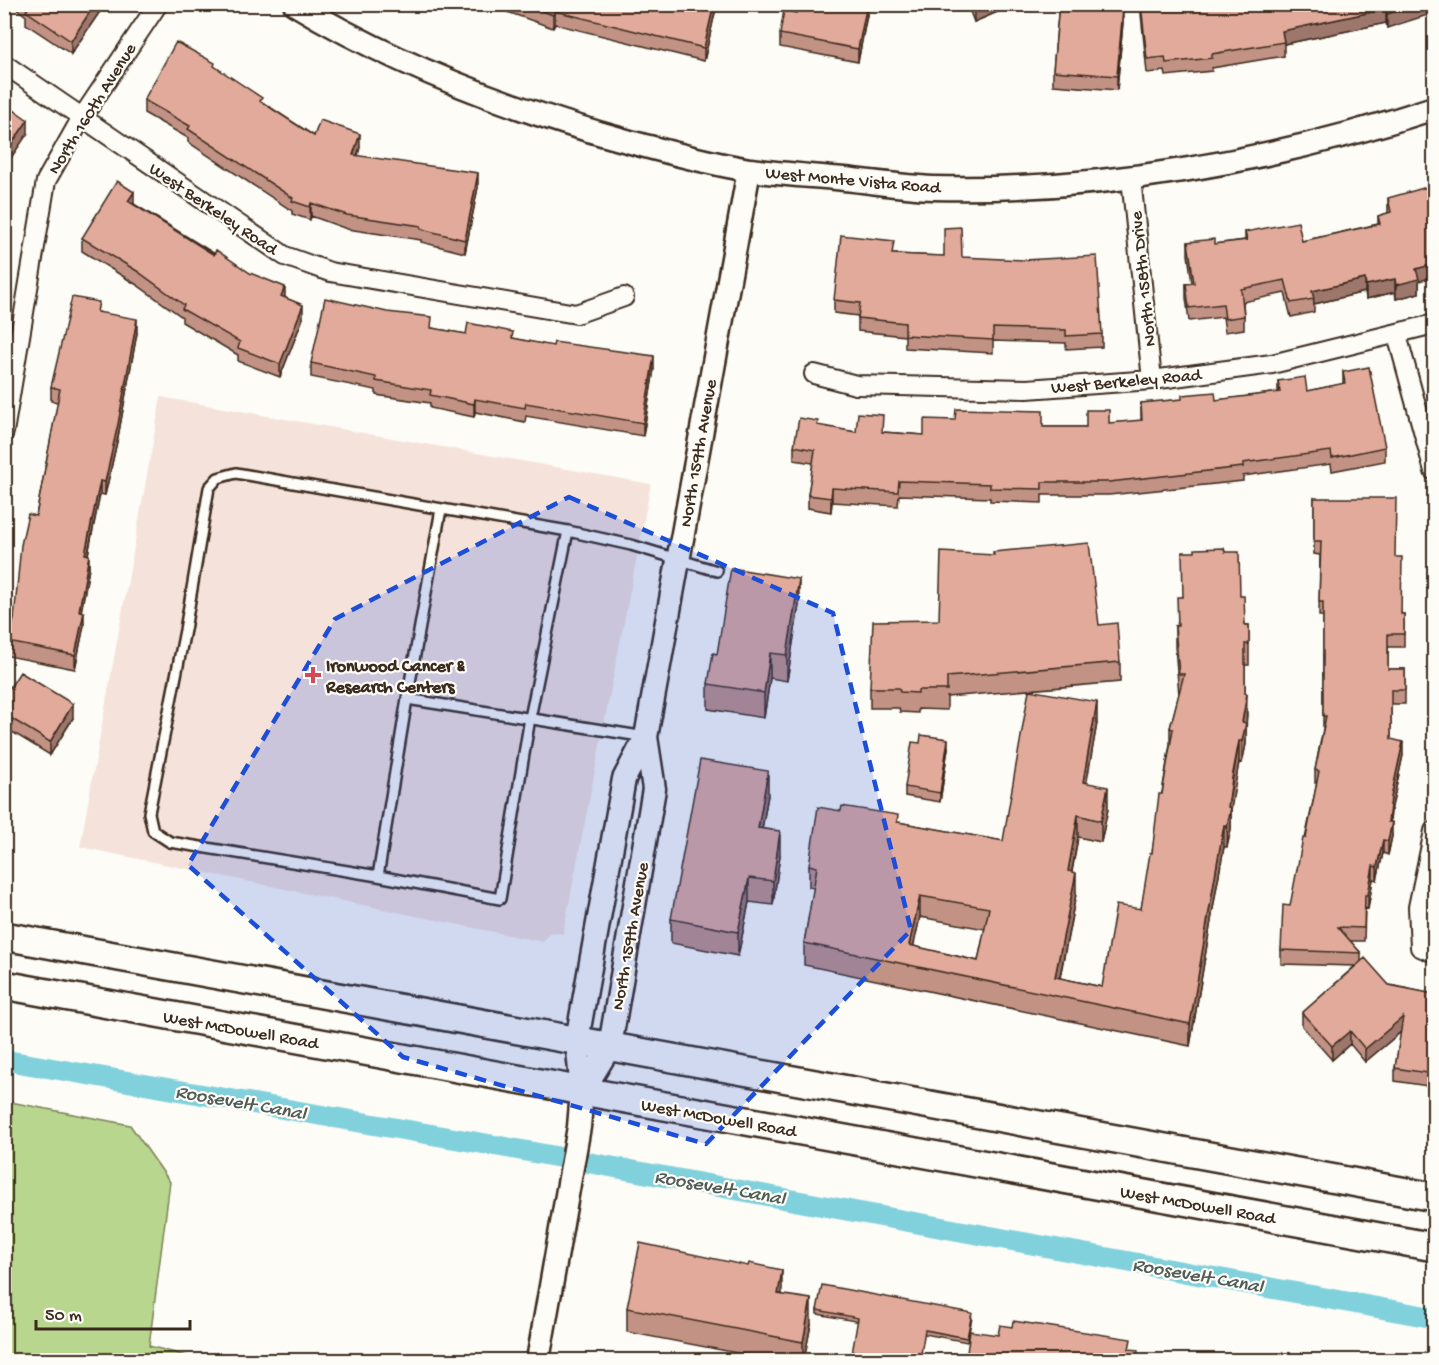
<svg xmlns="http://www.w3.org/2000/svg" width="1439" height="1365" font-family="'Gochi Hand',sans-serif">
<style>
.built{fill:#f5e3db}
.green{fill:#b8d68e;stroke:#7a8056;stroke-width:1.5}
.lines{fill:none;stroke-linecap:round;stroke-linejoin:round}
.canal{stroke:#81d1dc;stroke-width:21}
.service-casing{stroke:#3b2a1e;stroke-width:14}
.minor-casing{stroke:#3b2a1e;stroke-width:22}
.tertiary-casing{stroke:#3b2a1e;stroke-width:27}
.primary-casing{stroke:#3b2a1e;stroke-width:32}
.service{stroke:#fdfcf7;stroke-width:9}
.minor{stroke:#fdfcf7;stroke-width:18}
.tertiary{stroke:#fdfcf7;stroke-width:22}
.primary{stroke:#fdfcf7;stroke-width:27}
.wall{fill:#c29285;stroke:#3b2a1e;stroke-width:1.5;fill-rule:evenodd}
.shaded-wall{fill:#9e776c;stroke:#3b2a1e;stroke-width:1.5}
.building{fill:#e2aa9b;stroke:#3b2a1e;stroke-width:1.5;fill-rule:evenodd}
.marked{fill:#1d4ed8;fill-opacity:0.2;stroke:#1d4ed8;stroke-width:4.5;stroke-dasharray:12 8;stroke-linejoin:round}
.poi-dot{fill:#d1495b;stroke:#fdfcf7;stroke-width:2}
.labels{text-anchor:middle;stroke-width:4.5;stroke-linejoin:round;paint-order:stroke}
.street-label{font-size:18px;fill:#3b2a1e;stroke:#fdfcf7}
.poi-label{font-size:18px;font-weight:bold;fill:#3b2a1e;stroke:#fdfcf7;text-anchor:start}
.water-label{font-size:20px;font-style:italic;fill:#505c57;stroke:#fdfcf7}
</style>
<rect width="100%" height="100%" fill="#fdfcf7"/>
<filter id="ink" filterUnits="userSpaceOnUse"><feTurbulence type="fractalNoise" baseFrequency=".0167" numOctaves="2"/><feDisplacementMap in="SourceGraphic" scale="12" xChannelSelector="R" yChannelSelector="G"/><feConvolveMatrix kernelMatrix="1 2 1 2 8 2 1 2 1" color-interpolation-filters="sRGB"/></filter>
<g filter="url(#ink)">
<!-- built -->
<path class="built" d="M161,397L651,484L563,934L551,932L543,942L80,847Z"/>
<!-- green -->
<path class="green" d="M5,1101L130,1125L170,1182L149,1346L201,1360H5Z"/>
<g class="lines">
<!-- canal -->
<path class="canal" d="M4,1060L509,1148L1434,1318"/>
<!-- service casing -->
<g class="service-casing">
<path id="service" d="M407,699L441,509
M646,737C566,724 487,712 407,699L378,876L500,899L530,718L568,531L631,545L717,571
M378,876L170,842L153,831L149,813L185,630L209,488L218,478L236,473L568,531"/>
</g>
<!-- minor casing -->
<g class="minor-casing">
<path id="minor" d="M4,64L285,256L330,272L576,314L624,297
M1131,178L1152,380
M1397,335L1434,471
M814,374L856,385L1027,389L1152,380L1272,364L1434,324
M4,432L46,181L81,119L158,4
M1434,831L1418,907L1420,947L1434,953"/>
</g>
<!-- tertiary casing -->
<g class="tertiary-casing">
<path id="tertiary" d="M295,4C401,68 516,111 634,143C672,153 711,164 750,170C781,174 813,176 844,179C874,182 904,187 933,188C1102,192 1274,161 1434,108
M582,1092L610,1046L654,789L646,737
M538,1360L579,1127L582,1092L577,1040L624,779L646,737L749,170"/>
</g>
<!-- primary casing -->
<g class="primary-casing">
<path id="primary" d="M4,936L1434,1197
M4,985L1434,1247"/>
</g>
<!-- service -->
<use href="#service" class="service"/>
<!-- minor -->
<use href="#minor" class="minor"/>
<!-- tertiary -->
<use href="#tertiary" class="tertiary"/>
<!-- primary -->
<use href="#primary" class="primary"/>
</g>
<!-- wall -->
<path class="wall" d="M11,4H103V7L71,54L26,24V16Z
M493,4H717L704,61L555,24L553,28L493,7Z
M869,4L858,62L780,47V34L796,13Z
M967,4H1016L974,22Z
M1059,4H1084L1123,22L1117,90L1053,85V71Z
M1140,4H1434L1387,28L1386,23L1284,44V56L1212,68V71L1166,76L1165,71L1147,73Z
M215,67L262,102L314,136L360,147L358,156L478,187L465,253L421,242V240L347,229L311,216L310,220L292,214V211L188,142V138L144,113V100Z
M1388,198L1419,281V293L1396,299L1395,292L1366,299L1365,292L1314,304V312L1291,317L1285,293L1243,302L1244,316V329L1225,332L1223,317L1189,321L1186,298V284L1192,283L1188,255V242L1214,244L1245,240V232L1302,241L1378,224V216L1388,213Z
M134,204L285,297L303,318L280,377L238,361V355L182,322V317L137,285L82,251V238Z
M894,254L962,257L1102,334V347L1066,349V343L993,341V353L905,348V336L858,331V316L834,313V300Z
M99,312L137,333L118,437L105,495L100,494L88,555L89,568L81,611L84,625L75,669L8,656V642L14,619L36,516L58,402L51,401V387Z
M432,328L466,334L513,338L654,369L643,436L526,416L525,422L475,412L474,417L430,408V403L376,395V390L311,377V363Z
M1343,372L1385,447V461L1332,471L1331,464L1243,476V481L1109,495H1042V503L990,501V498L899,495L898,506L832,502L831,512L808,508V495L813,463L794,460V446L818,426L856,432H883L924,435L1043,427H1086L1109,423L1141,421V403L1216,400L1278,393V381L1307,391L1343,384Z
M1314,498L1395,557L1401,614H1404V647H1388V669H1405V704H1391V739L1403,755L1391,811L1390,822L1392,836L1388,855L1383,853L1377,880L1373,879L1368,909L1365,908L1364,941H1350L1361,953V961L1389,985L1434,994V1087L1395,1081V1068L1401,1032L1365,1062L1350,1044L1332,1060L1302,1026V1013L1355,966L1281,964V950L1317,783H1315V770L1323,729V616H1319L1320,555L1314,554Z
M1225,552L1240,596L1245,625H1249V665H1245V693L1247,715L1246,723V744L1242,763L1239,762L1232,800L1231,808V829L1227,847H1224L1217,885L1190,1046L804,965V943L814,888L809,887V865L898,822L1003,841L1097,723L1086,783L1108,809L1101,842L1078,837L1072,872L1076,894L1060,978L1102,987L1141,909L1152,853L1170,744V728L1179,695L1175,647V626H1177L1182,597ZM920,917L985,929L978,961L913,946Z
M799,605L787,681L770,678L764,718L708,709V684L717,654Z
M1099,625L1120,662V682L947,697V710L918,709V713L900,712L899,708H870V688Z
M4,691L73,718L50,755L4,727Z
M948,748L940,802L905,796V787Z
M768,795L762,829L780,855L773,905L749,902L738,956L671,943V919Z
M782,1294L811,1324L804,1360H774L627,1332V1308Z
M817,1310L972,1318L967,1342L817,1314Z"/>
<!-- shaded-wall -->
<path class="shaded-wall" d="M95,4H103V7L71,54V41Z
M714,4H717L704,61V48Z
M867,4H869L858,62V49Z
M985,4H1016L974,22V9Z
M1418,4H1434V13L1387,28V14Z
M1123,8V22L1117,90V76Z
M1386,9V23L1284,44L1282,31Z
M555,11V24L553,28V15Z
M28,120V133L4,168V155Z
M360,134V147L353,168V155Z
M478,173V187L465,253V240Z
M134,192V205L128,201Z
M311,203V216L310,220V207Z
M1434,264V277L1419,281V293L1396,299V285L1416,269Z
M1365,279V292L1314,304L1312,291Z
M1395,279V292L1366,299V285Z
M285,287V300L281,296Z
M303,305V318L280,377V364Z
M137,319V333L118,437L105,495V482Z
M654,356V369L643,436V423Z
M475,399V412L474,417V404Z
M100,481V494L85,568V554Z
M832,488V502L831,512V498Z
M89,555V568L79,624V611Z
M799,579V605L787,681V655Z
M84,612V625L75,669V655Z
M770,653V678L764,718V693Z
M1247,694L1246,744L1242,763V722Z
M1097,702V723L1083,804V782Z
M73,704V718L50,755V742Z
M948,739V748L940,802V793Z
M1239,741V762L1230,816L1231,808V829L1227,847L1228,807Z
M1403,742V755L1391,811L1388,835V822L1391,797Z
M768,771V795L758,852V828Z
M1108,787V809L1101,842V821Z
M1078,815V837L1068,892V871Z
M1392,822V836L1388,855V841Z
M1224,825V847L1217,885L1190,1046V1024L1217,864Z
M780,831V855L773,905V881Z
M1383,840V853L1377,880V867Z
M1373,866V879L1368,909V895Z
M1076,873V894L1056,996L1055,977Z
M749,878V902L738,956V932Z
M920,896V917L909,967V945Z
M1403,1017V1030L1365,1062V1049Z
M1350,1031V1044L1332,1060V1046Z
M782,1270V1294H778Z
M811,1299V1324L804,1360H803V1342Z"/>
<!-- building -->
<path class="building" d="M29,4H95L71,41L26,11L30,5Z
M523,4H714L704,48L555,11L553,15Z
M798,4H867L858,49L780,34L784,10L796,13Z
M972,4H985L974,9Z
M1059,4H1082L1123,8L1117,76L1053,71Z
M1141,4H1418L1387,14L1386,9L1282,31L1284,42L1212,54V58L1166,63L1165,57L1147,59Z
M176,42L215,63L214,66L262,98L260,101L314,136L320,120L360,134L353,155L478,173L465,240L421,229V226L347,215L311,203L310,207L292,201L293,198L188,129L190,126L144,100Z
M4,109L12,114L14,110L28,120L4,155Z
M117,181L134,192L128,201L214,255L216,250L250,273L285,287L281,296L303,305L280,364L238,348L240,342L182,309L184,305L137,271L82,238Z
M1434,185V264L1416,269L1419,279L1396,285L1395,279L1366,285L1365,279L1312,291L1314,299L1291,303L1285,280L1241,289L1244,316L1225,319L1223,304L1189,308L1186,284L1194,283L1188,242L1214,239V244L1247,240L1245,232L1298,222L1302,241L1380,224L1378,216L1391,212L1388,198Z
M961,227L962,257L1023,260L1097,256L1102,334L1066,336V330L993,328V340L905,335V323L858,318L860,303L834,300L841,235L894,241L892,254L944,256V228Z
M72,297L99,302L97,312L137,319L118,424L105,482L100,481L85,554L89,555L79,611L84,612L75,655L8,642L14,619L21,545L28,514L36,516L60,389L51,387Z
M325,298L387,312L432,317L431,328L466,334L468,323L513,332L512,338L553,346L554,342L654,356L643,423L526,403L525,408L475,399L474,404L430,395L431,390L376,381V377L311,363Z
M1369,367L1385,447L1332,458L1331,451L1243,463V467L1109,482H1042V489L990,488V484L899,481L898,492L832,488L831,498L808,495L815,450L794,446L799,418L818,421L817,425L856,432L858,413L883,415L882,432L924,435V419L955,420L956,409L1043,411V427H1086V410H1109V423L1142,420L1141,403L1182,399V395L1215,392L1216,400L1280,392L1278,381L1305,377L1307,391L1345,383L1343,372Z
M1314,498H1396L1395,557H1402L1401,614H1404V634H1388V669H1405V690H1391V739L1403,742L1391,797L1388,822H1392L1388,841L1383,840L1377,867L1373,866L1368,895H1365L1364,928L1338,927L1361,953L1281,950L1283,905L1290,906L1303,838H1306L1319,771L1315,770L1326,716H1323V602H1319L1321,541H1314Z
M1089,543L1099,625L1117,623L1120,662L947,677V690H918V693L900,692L899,688H870L873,621L939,620L941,552L994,555L993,552Z
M1224,548L1225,552H1239L1240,596H1244L1245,625H1249V644H1245V693L1247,694L1242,722L1246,723L1242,741H1239L1232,778L1228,807L1231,808L1227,826L1224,825L1217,864L1190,1024L804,943L817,867L809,865L818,807L841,811L842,806L898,815L897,822L1003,841L1029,690L1097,702L1083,782L1108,787L1101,821L1078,815L1068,871L1076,873L1055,977L1102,987L1116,905L1141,909L1150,853H1152L1159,794H1162L1173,729L1170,728L1184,674H1179L1175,626H1178L1177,597H1183L1182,552H1195V549ZM920,896L989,908L978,961L909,945Z
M731,568L799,579L787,655L770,653L764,693L708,684L713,653L717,654Z
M20,672L73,704L50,742L4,714V691L7,692Z
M921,735L948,739L940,793L905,787L912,742L920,743Z
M700,760L768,771L758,828L780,831L773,881L749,878L738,932L671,919Z
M1365,958L1389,985L1434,994V1074L1395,1068L1403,1017L1365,1049L1350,1031L1332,1046L1302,1013Z
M640,1243L748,1266L749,1263L782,1270L778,1294L811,1299L803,1342L627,1308Z
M822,1285L972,1313L967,1338L925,1330L920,1360H851L858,1318L817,1310Z
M1013,1321L1131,1339L1129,1349L1138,1350L1137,1360H966L970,1331L998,1335L1000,1325L1012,1327Z"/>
</g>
<!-- marked area -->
<path class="marked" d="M569,497L833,613L911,930L706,1144L403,1057L188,865L335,619Z"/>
<!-- markers -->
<path class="poi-dot" d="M310 666h6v6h6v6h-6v6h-6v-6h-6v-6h6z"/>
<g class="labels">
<!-- street labels -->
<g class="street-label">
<text transform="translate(91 108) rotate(-58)" y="6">North 160th Avenue</text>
<text transform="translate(853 179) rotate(5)" y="6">West Monte Vista Road</text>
<text transform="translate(214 208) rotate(34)" y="6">West Berkeley Road</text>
<text transform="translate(1142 279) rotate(-96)" y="6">North 158th Drive</text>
<text transform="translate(1126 380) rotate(-5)" y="6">West Berkeley Road</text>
<text transform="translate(697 453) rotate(-80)" y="6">North 159th Avenue</text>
<text transform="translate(629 936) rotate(-80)" y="6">North 159th Avenue</text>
<text transform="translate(241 1029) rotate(10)" y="6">West McDowell Road</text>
<text transform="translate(719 1117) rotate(10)" y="6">West McDowell Road</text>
<text transform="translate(1198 1204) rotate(10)" y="6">West McDowell Road</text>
</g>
<!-- poi labels -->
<g class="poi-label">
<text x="326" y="671">Ironwood Cancer &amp;<tspan x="326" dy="21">Research Centers</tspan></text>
</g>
<!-- water labels -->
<g class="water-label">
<text transform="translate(241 1101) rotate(10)" y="7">Roosevelt Canal</text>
<text transform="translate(720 1186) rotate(10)" y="7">Roosevelt Canal</text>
<text transform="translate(1198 1274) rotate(10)" y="7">Roosevelt Canal</text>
</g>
</g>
<!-- margin -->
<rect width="1439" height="1365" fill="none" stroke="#fdfcf7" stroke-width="24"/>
<rect x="12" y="12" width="1415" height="1341" fill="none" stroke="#3b2a1e" stroke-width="2" filter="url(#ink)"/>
<!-- scale -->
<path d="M36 1320v9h154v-9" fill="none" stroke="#3b2a1e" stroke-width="3"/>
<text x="45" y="1320" font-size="18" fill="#3b2a1e" stroke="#fdfcf7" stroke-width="4.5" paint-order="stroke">50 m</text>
</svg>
